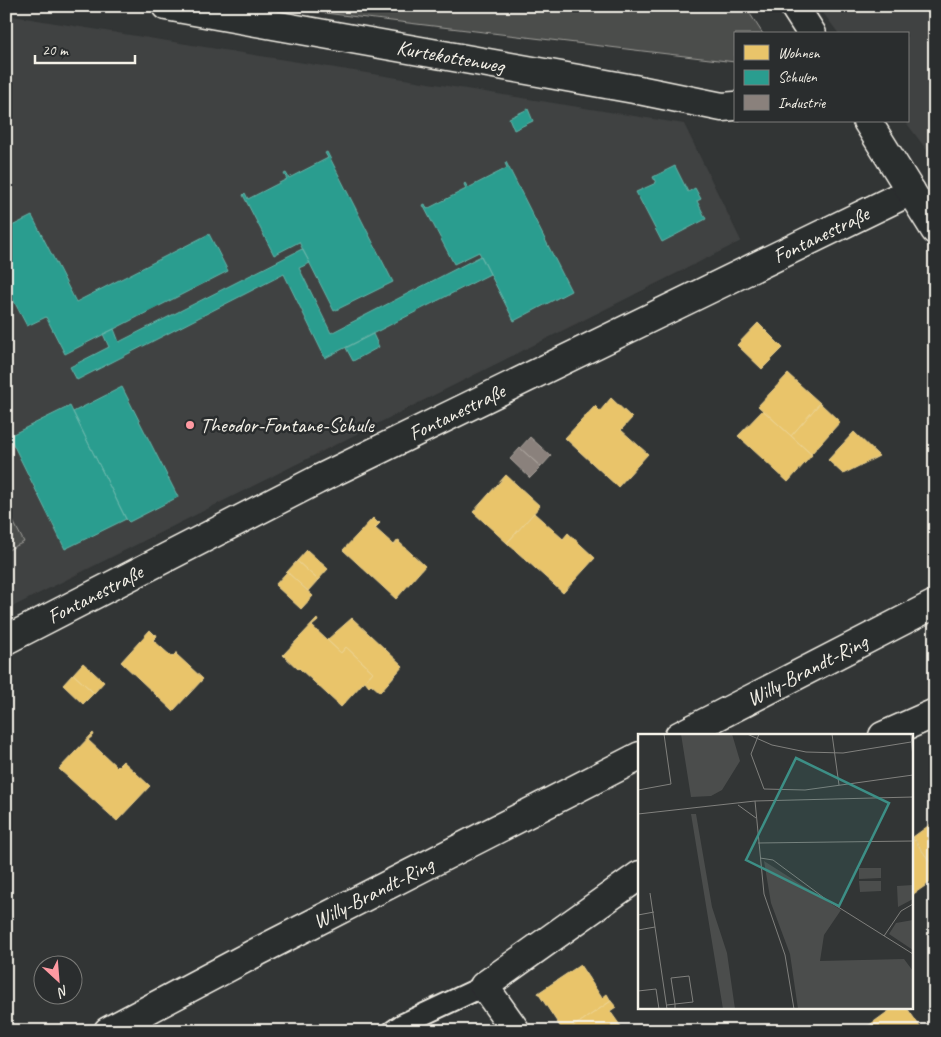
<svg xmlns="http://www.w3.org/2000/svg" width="941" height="1037" font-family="Caveat,sans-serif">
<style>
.built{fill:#404242}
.green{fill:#4b4d4c;stroke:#a09f9a}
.homes{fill:#e9c46a;stroke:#ecd290}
.schools{fill:#2a9d8f;stroke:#67b6aa}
.industry{fill:#8a817c;stroke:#aaa39c}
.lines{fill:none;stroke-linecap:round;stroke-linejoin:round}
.service-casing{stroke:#f4f1e8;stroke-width:24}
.minor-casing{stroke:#f4f1e8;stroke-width:31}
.tertiary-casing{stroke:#f4f1e8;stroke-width:31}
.primary-casing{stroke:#f4f1e8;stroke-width:31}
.service{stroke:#2a2d2e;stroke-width:20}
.minor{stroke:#2a2d2e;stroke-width:28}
.tertiary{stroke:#2a2d2e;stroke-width:28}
.primary{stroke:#2a2d2e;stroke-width:28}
.poi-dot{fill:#ff9aa2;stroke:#2a2d2e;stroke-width:2}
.labels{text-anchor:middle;stroke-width:5;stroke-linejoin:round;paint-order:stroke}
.street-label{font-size:21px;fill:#f4f1e8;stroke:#2a2d2e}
.poi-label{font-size:21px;fill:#f4f1e8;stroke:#2a2d2e;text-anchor:start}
.inset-road{fill:none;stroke:#80807d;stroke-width:1}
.view{fill:#3d8f86;fill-opacity:0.15;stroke:#3d8f86;stroke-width:2.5}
.inset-edge{fill:none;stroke:#f4f1e8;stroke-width:2.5}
</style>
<rect width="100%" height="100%" fill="#323535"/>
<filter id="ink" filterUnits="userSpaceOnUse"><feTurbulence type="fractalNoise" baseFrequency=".02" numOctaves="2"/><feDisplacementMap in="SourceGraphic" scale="10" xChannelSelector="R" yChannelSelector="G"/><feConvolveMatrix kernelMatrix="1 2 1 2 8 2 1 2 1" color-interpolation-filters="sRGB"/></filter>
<g filter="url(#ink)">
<!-- built -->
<path class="built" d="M818,6H935V161L905,121H907V34H839Z
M6,15L684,124L741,241L6,610Z"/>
<!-- green -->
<path class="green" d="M266,6H745L763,34H735V62Z
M6,508L24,542L6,551Z"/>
<!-- homes -->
<path class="homes" d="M758,323L783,348L762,369L737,345Z
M788,374L820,403L791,436L758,406Z
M611,398L632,418L621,430L648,454L618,487L565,438L595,406L600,411Z
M820,403L840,422L811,454L791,436Z
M763,410L812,455L788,482L738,436Z
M854,432L879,456L843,474L828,460Z
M506,475L540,506L507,543L473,512Z
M534,513L563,539L568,533L595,558L563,593L507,543Z
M373,518L378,523L379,522L380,523L375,528L394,545L398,540L400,541L399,542L425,566L396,599L343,550Z
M307,550L328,569L318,580L297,561Z
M297,561L318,580L308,591L287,572Z
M287,572L313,596L301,609L275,585Z
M352,618L403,666L380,692L371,684L369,686L365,681L373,672L346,647L341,653L327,640Z
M317,619L318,621L312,626L327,640L341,653L346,647L373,672L341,707L299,668L298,669L283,655Z
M150,630L155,635L156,634L157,636L153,640L172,657L176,653H177L176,654L203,679L173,711L121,662Z
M83,663L104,682L94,693L73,674Z
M73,674L94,693L83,704L63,685Z
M93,733L94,735L88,740L117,767L123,761L150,786L117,821L59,769Z
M935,821V869L913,837Z
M912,837L935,869V879L912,895Z
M580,965L602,998L607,994L611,1001L567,1031H563L538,993Z
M611,1001L616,1007L610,1011L624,1031H567Z
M893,1008H907L923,1031H865L864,1029Z"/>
<!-- schools -->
<path class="schools" d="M528,109L533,121L514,130L509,118Z
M327,152L393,282L334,311L299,242L274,255L243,195L245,193L248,199L287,179L284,174L286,173L289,178L328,158L325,153Z
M506,162L571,291L514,321L479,252L454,264L423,205L425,204L427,209L466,189L464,184L465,183L468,188L507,168L505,163Z
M675,166L688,192L695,188L701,199L697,201L706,219L662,242L636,192L656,183L653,177Z
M32,216L76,302L209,234L228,271L65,354L46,317L27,326L6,286V229Z
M302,249L310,263L299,268L331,333L481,256L490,274L325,358L284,274L77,380L70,367L109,347L103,334L114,329L119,342Z
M373,334L379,347L353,361L346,348Z
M122,387L178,497L129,522L126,519L73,412Z
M70,406L126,519L65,549L9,436Z"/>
<!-- industry -->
<path class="industry" d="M530,437L551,456L541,467L520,448Z
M520,448L541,467L530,478L510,459Z"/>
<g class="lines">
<!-- service casing -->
<g class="service-casing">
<path id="service" d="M393,1031L403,1024L484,986"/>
</g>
<!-- minor casing -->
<g class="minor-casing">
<g id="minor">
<path id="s1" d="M166,6L634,89L722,107L735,106"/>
<path id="s2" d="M6,640L317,480L911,191"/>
<path d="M883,736L935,713"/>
<path d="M516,1031L484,986L640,875"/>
</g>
</g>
<!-- tertiary casing -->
<g class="tertiary-casing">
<path id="tertiary" d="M794,6L812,34
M867,121L935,230"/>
</g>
<!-- primary casing -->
<g class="primary-casing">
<g id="primary">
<path id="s3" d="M679,736L935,604"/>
<path id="s4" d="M108,1031L257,952L640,756"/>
</g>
</g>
<!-- service -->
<use href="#service" class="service"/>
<!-- minor -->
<use href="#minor" class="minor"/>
<!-- tertiary -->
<use href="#tertiary" class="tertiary"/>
<!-- primary -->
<use href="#primary" class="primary"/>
</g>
</g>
<!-- markers -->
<circle class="poi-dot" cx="190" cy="425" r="5"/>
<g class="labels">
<!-- street labels -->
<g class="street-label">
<text dy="7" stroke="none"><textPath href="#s1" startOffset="289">Kurtekottenweg</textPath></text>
<text dy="7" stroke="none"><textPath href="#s2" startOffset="910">Fontanestraße</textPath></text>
<text dy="7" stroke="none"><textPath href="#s2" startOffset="505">Fontanestraße</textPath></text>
<text dy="7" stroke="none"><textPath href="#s2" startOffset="100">Fontanestraße</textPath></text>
<text dy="7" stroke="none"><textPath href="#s3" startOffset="144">Willy-Brandt-Ring</textPath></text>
<text dy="7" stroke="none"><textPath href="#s4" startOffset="299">Willy-Brandt-Ring</textPath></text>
</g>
<!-- poi labels -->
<g class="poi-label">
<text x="200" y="432">Theodor-Fontane-Schule</text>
</g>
</g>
<!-- overview -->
<g transform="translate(638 734)">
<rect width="275" height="275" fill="#323535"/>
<path d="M43,0H94L102,27L84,56L73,62L53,63ZM53,80H58L74,173L89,219L97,275H85ZM126,127L203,176L186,201L182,227L266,225L275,237V275H160L152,220L133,169ZM221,134H243V144L221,145ZM221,147H243V157L222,158ZM275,151V165L260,173L259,152ZM275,186V216L251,200L258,189Z" fill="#4b4d4c"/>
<path class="inset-road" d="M109,0L134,11L168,18L205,19L273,8M121,0L113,20L126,55L167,56L275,41M194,0L201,51M273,0L275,24M0,56L33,50L26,0M117,67L126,160L147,221L156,275M100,71L118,84M0,80L117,67L275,63M120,109L275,107M122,124L135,126L189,166L275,220M12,159L29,275M0,181L16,178M0,196L17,193M246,202L263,177L275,170M0,257L18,255L21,275M29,271L37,270L55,268L51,242L33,244L37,270V275"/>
<path class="view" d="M158,24L251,69L201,172L108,126Z"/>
<rect width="275" height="275" class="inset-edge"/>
</g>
<!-- margin -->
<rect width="941" height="1037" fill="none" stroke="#2a2d2e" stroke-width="25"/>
<rect x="12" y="12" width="916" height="1012" fill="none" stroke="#f4f1e8" stroke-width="2" filter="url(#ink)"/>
<!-- legend -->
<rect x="734" y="32" width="175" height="90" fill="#2a2d2e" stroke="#7b7b78"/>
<rect x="744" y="45" width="25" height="15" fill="#e9c46a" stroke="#7b7b78"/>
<text x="778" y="58" font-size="15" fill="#f4f1e8">Wohnen</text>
<rect x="744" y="70" width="25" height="15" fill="#2a9d8f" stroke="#7b7b78"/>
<text x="778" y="82" font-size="15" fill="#f4f1e8">Schulen</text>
<rect x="744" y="95" width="25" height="15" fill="#8a817c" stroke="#7b7b78"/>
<text x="778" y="108" font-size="15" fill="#f4f1e8">Industrie</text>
<!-- north arrow -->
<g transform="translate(58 980) rotate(154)"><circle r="24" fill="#2a2d2e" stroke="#7b7b78"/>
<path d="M0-4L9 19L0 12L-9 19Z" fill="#ff9aa2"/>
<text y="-8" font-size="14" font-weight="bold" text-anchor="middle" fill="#f4f1e8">N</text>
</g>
<!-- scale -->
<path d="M35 55v8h100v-8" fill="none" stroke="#f4f1e8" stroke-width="2.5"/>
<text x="42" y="55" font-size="15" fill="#f4f1e8" stroke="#2a2d2e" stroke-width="4" paint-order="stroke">20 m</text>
</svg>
